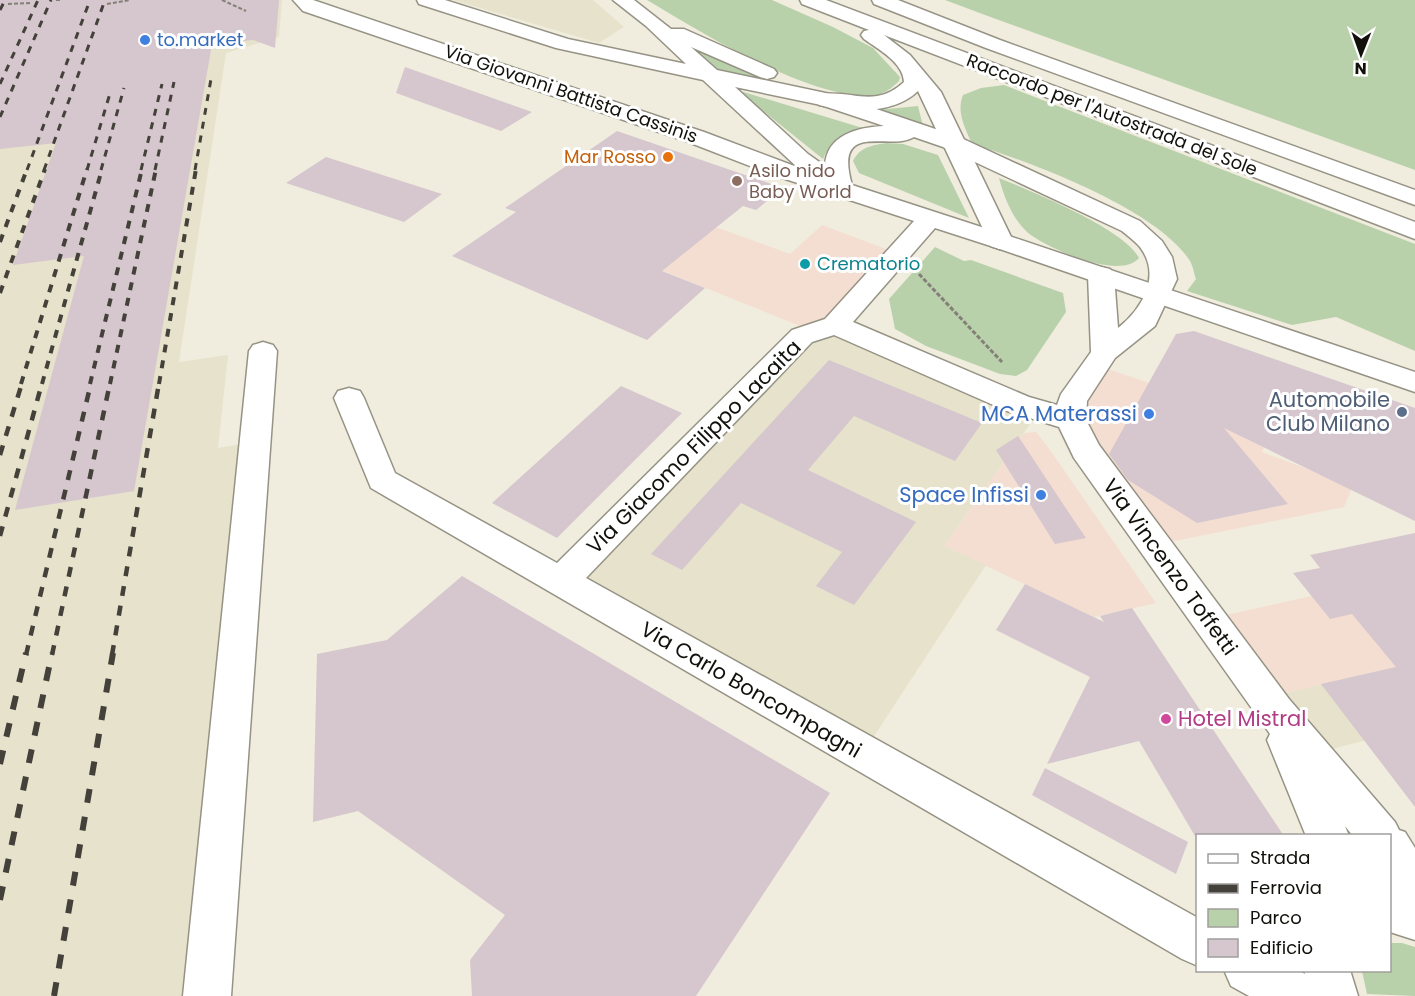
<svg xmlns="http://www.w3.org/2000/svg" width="1415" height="996" font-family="Poppins,sans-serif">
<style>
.commercial{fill:#f4ded1}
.built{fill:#e6e2cb}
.green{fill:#b9d1ab}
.building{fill:#d6c6ce}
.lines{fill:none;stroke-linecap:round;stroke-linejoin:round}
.minor-casing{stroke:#969385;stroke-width:3}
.major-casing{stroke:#969385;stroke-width:3}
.highway-casing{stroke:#969385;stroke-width:3}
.path-far1{stroke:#838177;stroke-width:2;stroke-dasharray:4 2;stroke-linecap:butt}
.path{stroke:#838177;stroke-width:3;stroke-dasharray:4.5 2;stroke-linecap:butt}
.minor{fill:#fff;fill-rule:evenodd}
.major{fill:#fff;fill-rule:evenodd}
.highway{fill:#fff;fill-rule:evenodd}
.rail-far3{stroke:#43413a;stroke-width:3;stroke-dasharray:7 7;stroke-linecap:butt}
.rail-far2{stroke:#43413a;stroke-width:4;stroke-dasharray:8 8;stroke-linecap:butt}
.rail-far1{stroke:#43413a;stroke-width:4.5;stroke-dasharray:10 10;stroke-linecap:butt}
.rail{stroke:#43413a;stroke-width:6;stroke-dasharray:14 14;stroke-linecap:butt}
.shop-dot{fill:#3f7fe0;stroke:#fff;stroke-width:2}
.food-dot{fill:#e8710a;stroke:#fff;stroke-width:2}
.education-dot{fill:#8d6e63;stroke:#fff;stroke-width:2}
.culture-dot{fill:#0f9aa8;stroke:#fff;stroke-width:2}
.service-dot{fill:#5c6f8a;stroke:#fff;stroke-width:2}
.hotel-dot{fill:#d1479c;stroke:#fff;stroke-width:2}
.labels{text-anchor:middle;stroke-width:6;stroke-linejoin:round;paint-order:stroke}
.far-shop-label{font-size:18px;fill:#366cbe;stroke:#fff;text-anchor:start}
.far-street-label{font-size:18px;fill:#11100b;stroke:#fff}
.far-food-label{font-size:18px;fill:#c56008;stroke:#fff;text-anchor:end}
.far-education-label{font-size:18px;fill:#785e54;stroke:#fff;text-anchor:start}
.far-culture-label{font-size:18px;fill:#0d838f;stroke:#fff;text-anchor:start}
.service-label{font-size:21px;fill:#4e5e75;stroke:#fff;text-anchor:end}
.shop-label{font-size:21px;fill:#366cbe;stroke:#fff;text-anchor:end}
.street-label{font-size:21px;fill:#11100b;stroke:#fff}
.hotel-label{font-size:21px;fill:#b23c85;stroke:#fff;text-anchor:start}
</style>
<rect width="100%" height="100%" fill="#f0edde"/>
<!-- commercial -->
<path class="commercial" d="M652,204L790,254L822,225L899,254L815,332L599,245Z
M1096,365L1274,425L1262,452L1353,486L1344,507L1155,545L1072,401Z
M1036,432L1050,450L1156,603L1094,617L944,546L1024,433Z
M1415,573V662L1266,698L1208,619Z"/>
<!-- built -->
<path class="built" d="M0,0H282L279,37L226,53L179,362L228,355L218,448L267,440L230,996H0Z
M453,0H593L624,27L599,43Z
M835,325L1040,410L944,546L986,565L863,753L560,582L802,336Z
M1415,662V728L1312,754L1266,698Z"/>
<!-- green -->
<path class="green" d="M647,0H772L833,27L873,48L900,77L899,81C894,86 887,92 880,94C823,108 697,30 647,0Z
M945,0H1415V170L985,15Z
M688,44L772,83L717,70Z
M1004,85L1415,244V351L1336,317L1292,325L1187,291L1196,279C1194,274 1193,266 1190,261C1157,209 1031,162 972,144C965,128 956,112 963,95L981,88Z
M737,90L866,129C846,134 832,138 823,159Z
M918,106L923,126L877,110Z
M887,143L903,144L938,155L969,218L859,173L853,161C860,147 872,145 887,143Z
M999,178C1031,191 1125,229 1139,258C1120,281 1046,248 1027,232C1012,218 1004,197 999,178Z
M935,247L964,261L971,260L1063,293L1066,312L1027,370L1016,376L1000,374L926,346L895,329L889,299Z
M1390,943H1402L1415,947V996L1367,994L1362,971L1390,970Z"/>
<!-- building -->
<path class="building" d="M0,0H279L275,48L253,40L212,44L134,491L15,510L84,256L13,265L56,143L0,149Z
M405,67L532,112L501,131L396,93Z
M617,131L783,188L756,210L743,206L662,271L705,288L647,340L452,256L516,212L505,208Z
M326,157L442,194L404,222L286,183Z
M1194,331L1415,408V521L1224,428L1288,504L1197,523L1128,480L1109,454L1176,334Z
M829,360L982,423L955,461L854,416L808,470L916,522L854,605L816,586L842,552L741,503L682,570L651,554Z
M621,386L682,413L557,538L492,503Z
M1018,436L1069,513L1086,538L1055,544L996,450Z
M1415,533V807L1321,684L1396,667L1352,614L1330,619L1293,573L1320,568L1310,555Z
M462,576L830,793L696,996H472L470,960L505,915L358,811L313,822L317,654L387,640Z
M1025,584L1104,622L1100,616L1132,608L1284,836H1195L1139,741L1047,764L1090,677L996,630Z
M1045,768L1188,842L1176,874L1032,795Z"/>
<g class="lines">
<!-- minor casing -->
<g class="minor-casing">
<path id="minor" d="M293,0H313L704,132L797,167L703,80L556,48L419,4L417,0H445L568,39L686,64L646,26L613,0H634L671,29H684L774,69L777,73L774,77L767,79L760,77L691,47L717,70L835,95L959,137L1140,221L1162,241L1172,257L1177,279L1155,326L1115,358L1087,401L1086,420L1099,445L1289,699L1395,822L1399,830L1405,832L1415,848V940L1390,932V836H1353L1345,826L1349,836H1306L1267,740L1270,734L1074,458L1059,427L1007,411L834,335L812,342L586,578L1198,918V966L1182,959L371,488L334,398L338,391L349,388L360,391L364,398L395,473L557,563L792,330L825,319L914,221L773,175L688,142L303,11ZM735,87L821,105L884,126C858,127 826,135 825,166L808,154ZM914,137L943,147L1122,231C1128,236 1135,241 1140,247C1162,276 1142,309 1118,328L1114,275L1110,269L1101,267L1092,269L1088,275L1091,352L1061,394L1057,405L1029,397L853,322L935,228L1000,249L1009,246L1013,241L1009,236L852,185C833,119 890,152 914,137Z
M263,342L273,345L277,351L231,996H183L249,351L253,345Z
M1224,970H1298L1305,974L1304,970H1350L1358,996H1249L1231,986Z"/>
</g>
<!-- major casing -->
<g class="major-casing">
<path id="major" d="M1000,233L1415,372V392L991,246L987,241L991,236Z"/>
</g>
<!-- highway casing -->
<g class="highway-casing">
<path id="highway" d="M800,0H826L1415,222V239L884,35L910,55L941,92L1013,241L1009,246L1000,249L991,246L918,91C893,115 850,112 819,105L816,100L819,95C850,88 874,110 904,82C903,62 879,50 864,39L861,35L864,31L869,30L802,4Z
M872,0H898L1000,40L1415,190V205L986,48L874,4Z"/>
</g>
<!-- path-far1 -->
<path class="path-far1" d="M56,0H60
M222,0L246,11
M8,4L32,3
M107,4L130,0"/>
<!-- path -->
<path class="path" d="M919,274L1002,362"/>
<!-- minor -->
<use href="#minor" class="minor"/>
<!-- major -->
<use href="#major" class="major"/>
<!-- highway -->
<use href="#highway" class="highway"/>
<!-- rail-far3 -->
<path class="rail-far3" d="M0,10L5,0
M0,84L38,0
M0,117L51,0
M27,170L90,0
M44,170L105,0
M87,170L111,90
M101,170L124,88
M141,170L162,84
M155,170L174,82
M195,170L211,79"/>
<!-- rail-far2 -->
<path class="rail-far2" d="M0,242L27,169
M0,293L45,169
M21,384L87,169
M42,384L102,169
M90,384L142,169
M110,384L156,169
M159,384L196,169"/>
<!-- rail-far1 -->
<path class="rail-far1" d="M0,455L22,383
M0,536L42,383
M26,655L91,383
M52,655L110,383
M112,655L159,383"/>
<!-- rail -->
<path class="rail" d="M0,764L26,653
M0,900L52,653
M54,996L113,653"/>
</g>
<!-- markers -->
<g class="shop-dot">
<circle cx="145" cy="40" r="6"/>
<circle cx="1149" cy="414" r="6"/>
<circle cx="1041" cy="495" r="6"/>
</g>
<circle class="food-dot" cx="668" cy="157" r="6"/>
<circle class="education-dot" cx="737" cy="181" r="6"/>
<circle class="culture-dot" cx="805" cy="264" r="6"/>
<circle class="service-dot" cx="1402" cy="412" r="6"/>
<circle class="hotel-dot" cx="1166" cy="719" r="6"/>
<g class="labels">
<!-- far-shop labels -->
<g class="far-shop-label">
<text x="157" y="46">to.market</text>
</g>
<!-- far-street labels -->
<g class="far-street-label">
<text transform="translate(571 94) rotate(19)" y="6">Via Giovanni Battista Cassinis</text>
<text transform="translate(1112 115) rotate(21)" y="6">Raccordo per l'Autostrada del Sole</text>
</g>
<!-- far-food labels -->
<g class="far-food-label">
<text x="656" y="163">Mar Rosso</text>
</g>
<!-- far-education labels -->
<g class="far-education-label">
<text x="749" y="177">Asilo nido<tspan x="749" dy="21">Baby World</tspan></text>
</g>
<!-- far-culture labels -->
<g class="far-culture-label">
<text x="817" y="270">Crematorio</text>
</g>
<!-- service labels -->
<g class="service-label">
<text x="1390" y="407">Automobile<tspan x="1390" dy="24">Club Milano</tspan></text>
</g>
<!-- shop labels -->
<g class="shop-label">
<text x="1137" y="421">MCA Materassi</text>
<text x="1029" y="502">Space Infissi</text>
</g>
<!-- street labels -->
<g class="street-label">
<text transform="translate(694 447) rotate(-45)" y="7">Via Giacomo Filippo Lacaita</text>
<text transform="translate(1170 567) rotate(54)" y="7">Via Vincenzo Toffetti</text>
<text transform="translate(751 690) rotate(30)" y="7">Via Carlo Boncompagni</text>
</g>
<!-- hotel labels -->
<g class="hotel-label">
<text x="1178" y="726">Hotel Mistral</text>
</g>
</g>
<!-- legend -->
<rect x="1196" y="834" width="195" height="138" fill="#ffffff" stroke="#a09f9d" stroke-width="1.5"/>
<rect x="1208" y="854" width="30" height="9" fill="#ffffff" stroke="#a09f9d" stroke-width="1.5"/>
<text x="1250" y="864" font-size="18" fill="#11100b">Strada</text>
<rect x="1208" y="884" width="30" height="9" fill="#43413a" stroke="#a09f9d" stroke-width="1.5"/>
<text x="1250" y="894" font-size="18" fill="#11100b">Ferrovia</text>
<rect x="1208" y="909" width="30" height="18" fill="#b9d1ab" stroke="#a09f9d" stroke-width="1.5"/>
<text x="1250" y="924" font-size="18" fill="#11100b">Parco</text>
<rect x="1208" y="939" width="30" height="18" fill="#d6c6ce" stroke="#a09f9d" stroke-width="1.5"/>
<text x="1250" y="954" font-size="18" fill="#11100b">Edificio</text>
<!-- north arrow -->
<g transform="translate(1361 54) rotate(181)" stroke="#ffffff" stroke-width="4.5" paint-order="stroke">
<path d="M0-4.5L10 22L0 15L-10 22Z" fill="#11100b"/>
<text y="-9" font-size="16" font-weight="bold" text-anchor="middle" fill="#11100b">N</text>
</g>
</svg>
